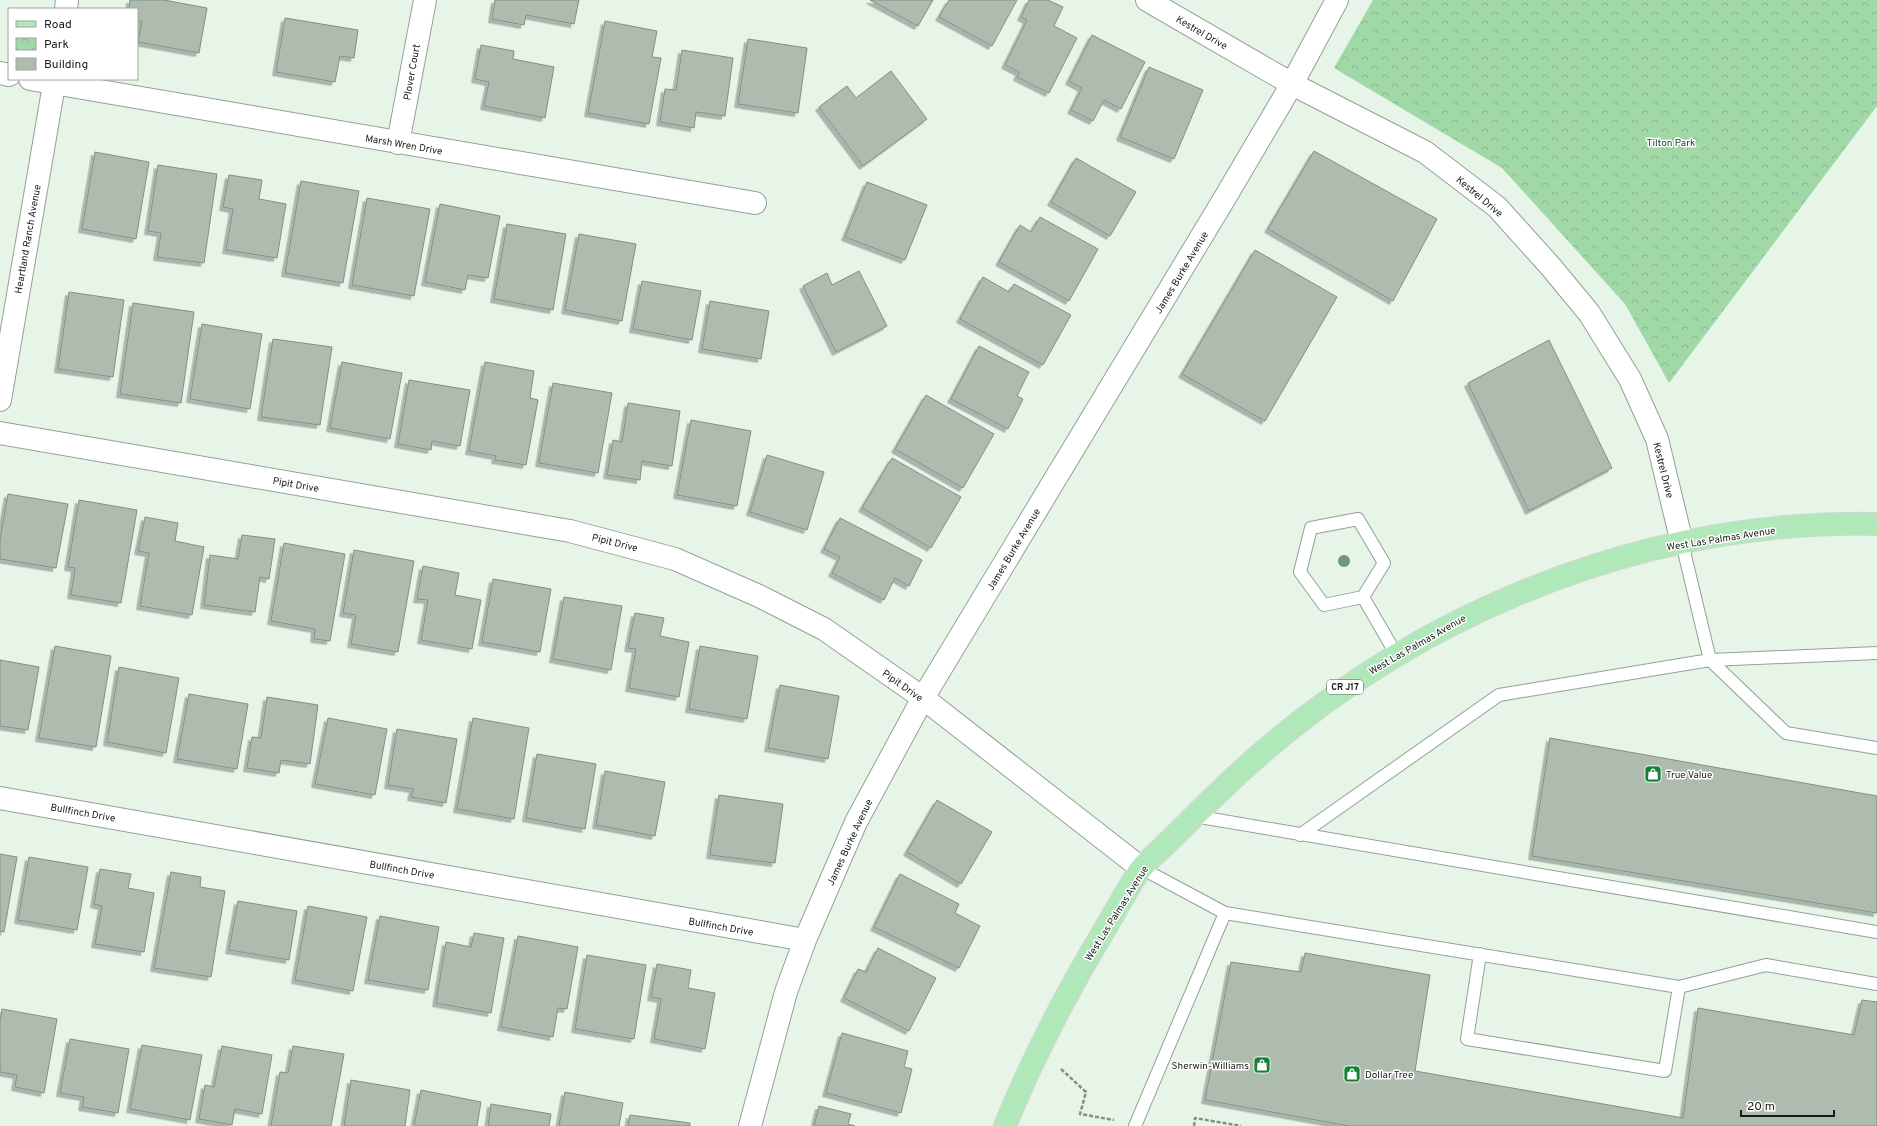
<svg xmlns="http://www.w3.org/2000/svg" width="1877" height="1126" font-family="Overpass,sans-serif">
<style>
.park{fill:url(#park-crowns)}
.building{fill:#aebcaf;stroke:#829084;filter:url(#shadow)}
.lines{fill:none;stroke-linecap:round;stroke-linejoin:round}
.service-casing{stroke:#94a195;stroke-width:14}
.minor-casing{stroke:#94a195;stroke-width:24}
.primary-casing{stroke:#d5d6d5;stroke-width:24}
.path{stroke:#848e85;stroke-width:2.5;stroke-dasharray:4 2;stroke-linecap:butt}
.service{stroke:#fff;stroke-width:12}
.minor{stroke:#fff;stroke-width:22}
.primary{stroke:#b0e8b9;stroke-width:22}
.tree{fill:#709679}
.labels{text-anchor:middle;stroke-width:3;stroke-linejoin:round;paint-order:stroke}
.shield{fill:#fff;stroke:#5c5f5d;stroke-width:1}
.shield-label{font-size:9px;font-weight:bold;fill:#161b17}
.street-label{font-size:10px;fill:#161b17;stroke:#fff}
.park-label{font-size:10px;fill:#0f491e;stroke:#fff}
.poi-label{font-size:10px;fill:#161b17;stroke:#fff;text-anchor:start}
</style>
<defs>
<pattern id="park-crowns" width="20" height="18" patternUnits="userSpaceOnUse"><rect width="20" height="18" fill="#a1d8a8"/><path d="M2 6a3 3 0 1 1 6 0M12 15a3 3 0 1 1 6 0" fill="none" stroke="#8ab990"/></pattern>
<filter id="shadow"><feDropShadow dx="-3.5" dy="3.5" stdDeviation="0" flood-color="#0004"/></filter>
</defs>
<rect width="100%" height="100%" fill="#e6f5e8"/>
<!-- park -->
<path class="park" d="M1373,0H1877V106L1669,383L1625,304L1502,168L1334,68Z"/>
<!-- building -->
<path class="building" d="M130,0H164L207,8L199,53L138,42L142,21H137V9H129Z
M495,0H579L574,24L526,15L524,25L492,19Z
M870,0H933L918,26Z
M949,0H1017L992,46L939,17Z
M1029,0H1048L1063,7L1054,26L1077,38L1049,93L1017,77L1019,72L1005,65L1027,20L1021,17Z
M285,18L358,30L354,58L340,56L335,82L276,72Z
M605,21L657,31L652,57L661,58L649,124L588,113Z
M1092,35L1145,62L1121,109L1104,100L1093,121L1071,110L1082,88L1069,81Z
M748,39L807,48L798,113L738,104Z
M481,45L514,51L513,59L554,67L545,118L484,106L489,82L475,79Z
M682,50L733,58L725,116L696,112L694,128L660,122L665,89L676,90Z
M1149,67L1203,90L1174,159L1120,137Z
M891,71L927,119L863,166L819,107L847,86L856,98Z
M1314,151L1437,219L1393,301L1268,229Z
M95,152L149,162L136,239L82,229Z
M1076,158L1136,192L1110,236L1051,202Z
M158,165L217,174L204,263L157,257L161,233L148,231Z
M229,175L262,180L259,199L286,204L277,258L226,250L233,209L223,207Z
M301,181L359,191L343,283L285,273Z
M867,182L927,205L905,260L845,237Z
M367,198L430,209L414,296L352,285Z
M440,204L500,216L488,278L468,275L465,290L425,282Z
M1040,217L1098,249L1069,301L999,262L1020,225L1031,232Z
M507,224L566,234L553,310L494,299Z
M579,234L636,244L622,321L565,310Z
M1255,250L1337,297L1265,421L1182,374Z
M859,271L887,326L836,352L803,286L827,273L832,285Z
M983,277L1009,292L1014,284L1071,315L1043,365L960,319Z
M642,281L701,291L692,340L633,329Z
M69,292L124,300L113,377L58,369Z
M710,301L769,311L761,359L702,349Z
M133,303L194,312L181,403L120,394Z
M202,324L262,334L250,409L190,399Z
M273,339L332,347L320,425L261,417Z
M1549,340L1612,468L1529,511L1468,383Z
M979,346L1029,372L1017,396L1023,399L1008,429L951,399Z
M342,362L402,373L390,439L330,428Z
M485,362L534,371L530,398L538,400L526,465L495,460L496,456L469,451Z
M409,380L470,390L460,446L432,441L431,450L398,444Z
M553,383L612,393L598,473L539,463Z
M926,395L994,434L963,488L895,449Z
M628,403L680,411L672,466L642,461L640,480L607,475L613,440L622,442Z
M691,420L751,431L737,506L677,495Z
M767,455L824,472L807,530L750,512Z
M892,458L961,497L931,548L862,508Z
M8,494L68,504L56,568L0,559V539Z
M79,500L137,510L121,603L71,595L75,568L68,567Z
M145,517L178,523L175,541L204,547L192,615L140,606L149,553L138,551Z
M840,518L922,560L909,586L895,578L884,600L832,573L840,557L824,549Z
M242,535L275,539L269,579L260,577L255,612L204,605L210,555L238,559Z
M284,543L345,554L330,641L314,639L315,629L271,621Z
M354,550L414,561L398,652L351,644L356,615L343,613Z
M423,566L459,573L455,595L481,600L472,649L421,640L428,600L417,599Z
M493,579L551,589L540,652L482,642Z
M564,597L622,606L611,670L553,659Z
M635,613L664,618L660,636L689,642L679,697L629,688L636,649L628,648Z
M55,646L111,656L96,747L39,738Z
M700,646L758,656L747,719L689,709Z
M0,660L39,667L28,730L0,726Z
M119,667L179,678L166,753L107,742Z
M780,685L839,696L828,759L768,748Z
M189,694L248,704L237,769L177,759Z
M267,697L318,705L310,764L281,760L279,773L247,768L252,737L261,738Z
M328,718L387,729L375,795L315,784Z
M473,718L529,728L514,819L457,809Z
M397,729L457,739L446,803L411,797L413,789L388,785Z
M1550,738L1877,796V913L1532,856Z
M537,754L596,764L585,829L526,818Z
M605,771L665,782L655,836L596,825Z
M719,795L783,804L775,863L710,855Z
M937,800L992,832L961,884L907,852Z
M0,854L17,857L4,932L0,931Z
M29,857L88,867L77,930L18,920Z
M100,869L131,874L128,888L154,893L144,952L95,944L102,906L94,904Z
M171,872L201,877L200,887L225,891L211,977L154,968Z
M900,874L959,904L955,913L980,926L959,968L874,927Z
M238,901L297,911L289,960L229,950Z
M308,906L367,917L353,991L295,980Z
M380,916L439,927L428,990L368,980Z
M474,933L504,938L491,1013L436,1003L446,942L471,947Z
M518,936L578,947L567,1009L558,1008L553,1037L501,1027Z
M878,948L936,978L909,1031L844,998L858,969L866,972Z
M1305,953L1430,975L1415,1071L1683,1118L1698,1008L1854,1035L1862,1000L1877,1002V1126H1349L1205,1100L1231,962L1301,972Z
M587,955L646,965L634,1039L575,1029Z
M657,964L691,970L688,988L715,993L705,1049L654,1039L661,999L651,997Z
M2,1009L57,1019L44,1093L15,1087L17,1075L0,1072V1022Z
M842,1033L908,1051L904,1067L912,1069L901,1113L826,1093Z
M70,1039L129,1049L118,1113L82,1107L84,1097L60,1093Z
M142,1045L202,1055L190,1120L130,1109Z
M222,1046L272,1055L262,1114L235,1109L232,1125L199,1119L205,1085L214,1087Z
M293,1046L344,1054L331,1126H271L280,1072L288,1073Z
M351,1080L410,1090L405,1126H344Z
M421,1090L481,1102L477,1126H414Z
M565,1092L623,1103L619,1126H559Z
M491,1104L551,1114L549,1126H488Z
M819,1106L851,1114L848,1124L855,1126H814Z
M630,1115L690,1123V1126H628Z"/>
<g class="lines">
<!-- service casing -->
<g class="service-casing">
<path id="service" d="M1682,543L1710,660L1877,653
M1363,597L1324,605L1300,572L1311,528L1358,519L1384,563L1363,597L1396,654
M1194,816L1877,932
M1300,835L1499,695L1710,660L1786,733L1877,748
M1141,868L1225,913
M1480,954L1467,1039L1665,1071L1679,987
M1135,1126L1225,913L1679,987L1766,965L1877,984"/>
</g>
<!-- minor casing -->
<g class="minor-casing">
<path id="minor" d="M1147,0L1292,84L1425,152L1497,207L1551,267L1589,313L1630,379L1657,439L1682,543
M66,9L67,0
M0,73L9,75
M30,79L755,203
M398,143L425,0
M0,400L55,79
M0,433L570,531L675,559L759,596L824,629L923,698L1141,868
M0,798L805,940
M750,1126L786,992L805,940L856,822L923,698L1226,196L1292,84L1337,0"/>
</g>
<!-- primary casing -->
<g class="primary-casing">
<path id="primary" d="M1005,1126C1033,1057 1067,992 1105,929C1117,909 1127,889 1140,870C1147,861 1156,854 1164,846C1182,829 1199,811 1217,794C1392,623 1630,519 1877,524"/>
</g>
<!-- path -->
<path class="path" d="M1061,1069L1086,1092L1080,1114L1114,1120
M1194,1126L1195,1118L1241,1126"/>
<!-- service -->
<use href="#service" class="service"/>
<!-- minor -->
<use href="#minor" class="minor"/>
<!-- primary -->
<use href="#primary" class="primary"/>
</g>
<!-- trees -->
<circle class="tree" cx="1344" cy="561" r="6"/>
<!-- icons -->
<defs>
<g id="shop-square" transform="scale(0.9)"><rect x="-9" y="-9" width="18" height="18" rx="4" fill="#158036" stroke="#fff"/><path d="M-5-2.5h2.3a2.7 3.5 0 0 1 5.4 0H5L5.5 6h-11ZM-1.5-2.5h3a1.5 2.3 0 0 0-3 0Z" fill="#fff"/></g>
</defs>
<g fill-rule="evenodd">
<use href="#shop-square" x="1653" y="774"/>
<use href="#shop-square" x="1262" y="1065"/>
<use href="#shop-square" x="1352" y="1074"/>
</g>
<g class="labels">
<!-- shield labels -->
<rect class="shield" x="1327" y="680" width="36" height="14" rx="3"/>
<g class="shield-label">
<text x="1345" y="690">CR J17</text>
</g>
<!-- street labels -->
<g class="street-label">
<text transform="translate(1202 32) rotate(30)" y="4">Kestrel Drive</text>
<text transform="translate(411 72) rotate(-80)" y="4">Plover Court</text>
<text transform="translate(404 144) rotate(10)" y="4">Marsh Wren Drive</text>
<text transform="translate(1480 196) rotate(40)" y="4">Kestrel Drive</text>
<text transform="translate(27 239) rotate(-80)" y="4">Heartland Ranch Avenue</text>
<text transform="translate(1181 272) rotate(-59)" y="4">James Burke Avenue</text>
<text transform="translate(1664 470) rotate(76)" y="4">Kestrel Drive</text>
<text transform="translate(296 484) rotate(10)" y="4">Pipit Drive</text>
<text transform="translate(1721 538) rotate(-9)" y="4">West Las Palmas Avenue</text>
<text transform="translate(615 542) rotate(14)" y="4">Pipit Drive</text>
<text transform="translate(1013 549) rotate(-59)" y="4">James Burke Avenue</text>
<text transform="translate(1417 644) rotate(-30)" y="4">West Las Palmas Avenue</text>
<text transform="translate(903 685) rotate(35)" y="4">Pipit Drive</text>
<text transform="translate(83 812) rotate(10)" y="4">Bullfinch Drive</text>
<text transform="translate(849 842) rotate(-65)" y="4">James Burke Avenue</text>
<text transform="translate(402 869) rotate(10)" y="4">Bullfinch Drive</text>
<text transform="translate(1116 913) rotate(-58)" y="4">West Las Palmas Avenue</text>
<text transform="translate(721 926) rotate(10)" y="4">Bullfinch Drive</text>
</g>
<!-- park labels -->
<g class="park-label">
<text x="1671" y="146">Tilton Park</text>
</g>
<!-- poi labels -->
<g class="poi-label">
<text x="1666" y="778">True Value</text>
<text x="1249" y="1069" text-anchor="end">Sherwin-Williams</text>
<text x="1365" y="1078">Dollar Tree</text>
</g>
</g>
<!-- legend -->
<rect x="8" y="8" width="130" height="72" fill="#ffffff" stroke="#a2a4a2"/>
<rect x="16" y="21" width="20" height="6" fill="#b0e8b9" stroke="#a2a4a2"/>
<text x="44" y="28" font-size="12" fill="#161b17">Road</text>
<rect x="16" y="38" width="20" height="12" fill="url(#park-crowns)" stroke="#a2a4a2"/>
<text x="44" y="48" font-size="12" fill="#161b17">Park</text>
<rect x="16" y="58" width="20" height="12" fill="#aebcaf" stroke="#a2a4a2"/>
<text x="44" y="68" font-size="12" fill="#161b17">Building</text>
<!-- scale -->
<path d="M1741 1110v6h93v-6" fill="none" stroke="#161b17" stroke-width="2"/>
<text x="1747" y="1110" font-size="12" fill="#161b17" stroke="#ffffff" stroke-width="3" paint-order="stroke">20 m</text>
</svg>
